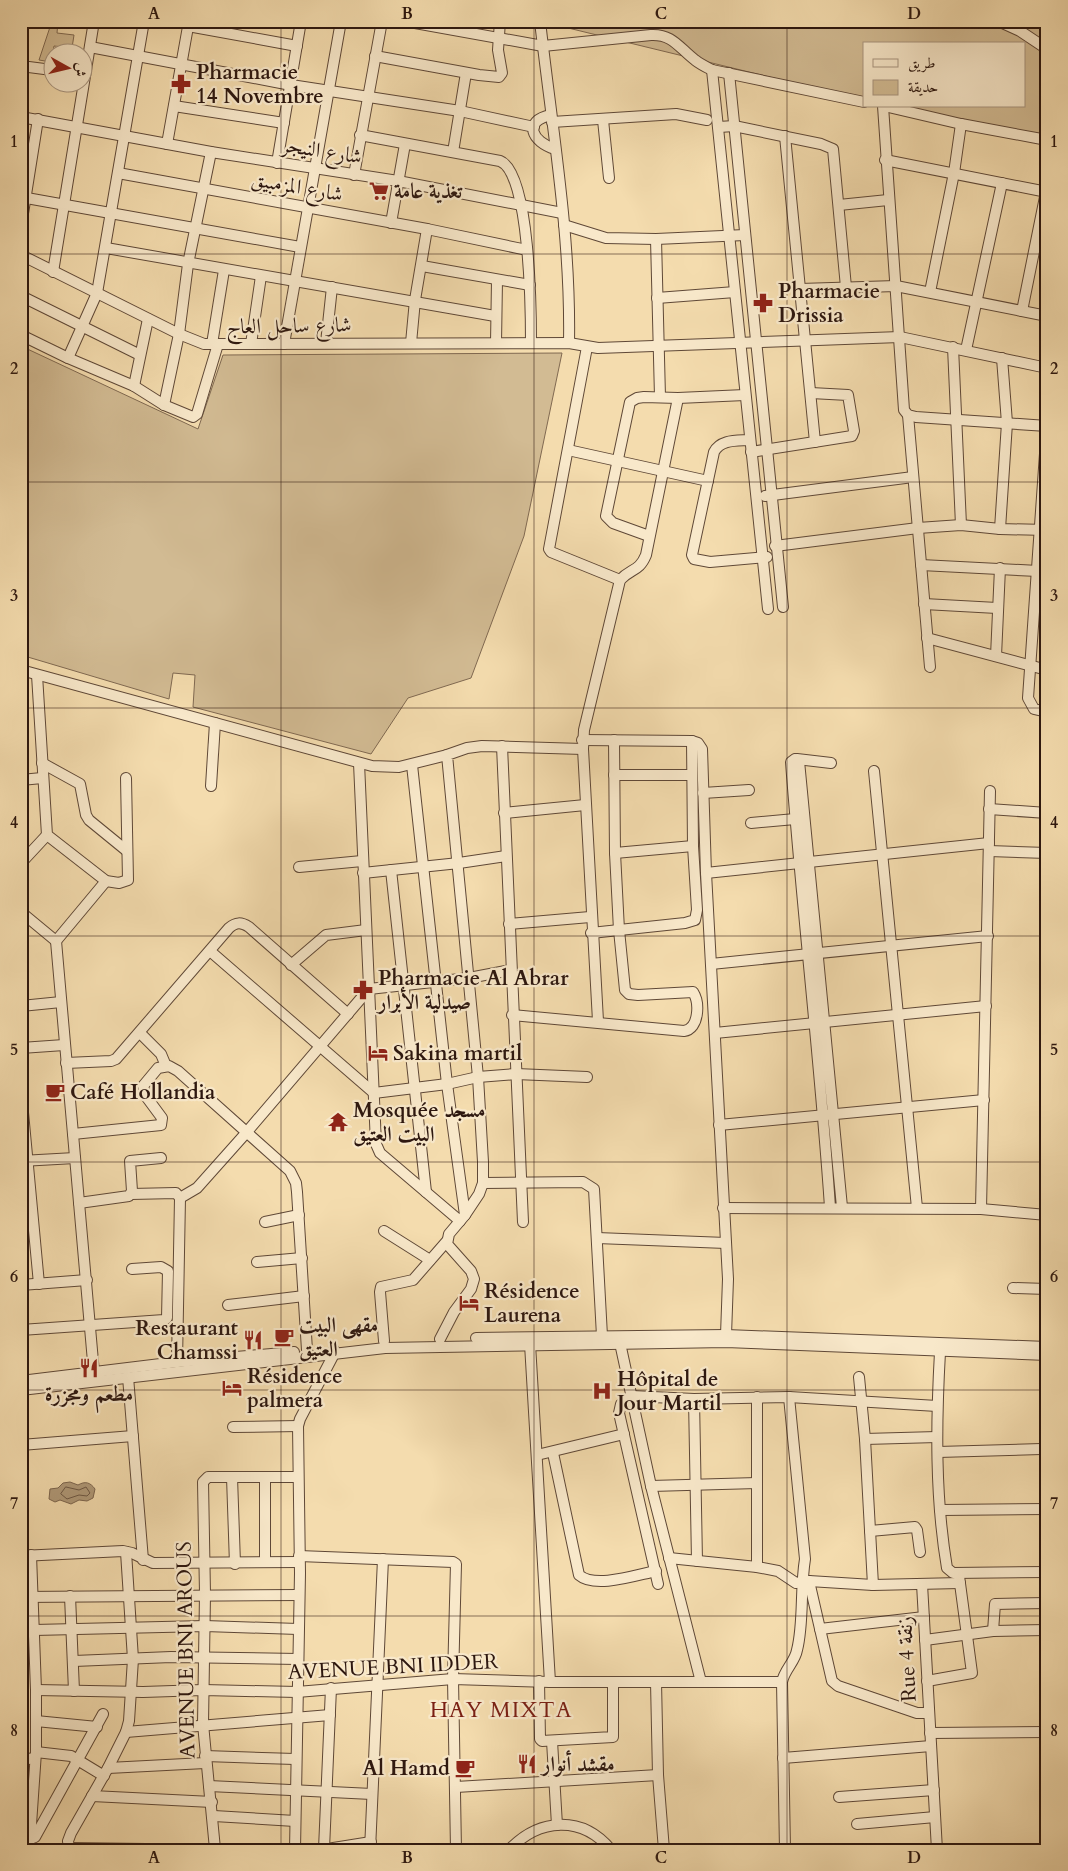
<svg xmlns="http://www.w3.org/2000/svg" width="1068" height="1871" viewBox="0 0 1068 1871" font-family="Cardo,Amiri,serif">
<rect width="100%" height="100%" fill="#f4dcae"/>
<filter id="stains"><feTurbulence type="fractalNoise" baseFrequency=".004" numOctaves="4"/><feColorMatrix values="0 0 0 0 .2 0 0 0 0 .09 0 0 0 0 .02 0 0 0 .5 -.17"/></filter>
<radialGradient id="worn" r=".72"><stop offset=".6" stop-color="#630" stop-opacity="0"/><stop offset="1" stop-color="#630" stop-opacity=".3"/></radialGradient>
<!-- green -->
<g fill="#d2bb93" stroke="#806951">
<path d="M52,21H58L57,33L74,35L72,48L54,46L51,62L39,60Z"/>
<path d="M564,21H1031L1047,28V144L890,106H1024V44H864V100L564,27Z"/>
<path d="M21,346L198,429L223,355L562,353L524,536L471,678L408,698L371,754L193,707L195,675L173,673L169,699L21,655Z"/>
</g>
<!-- water -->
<path fill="#b09978" stroke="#7c654e" d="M70,1482L78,1485C85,1481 90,1482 95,1489L93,1498L87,1501L79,1500L71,1504L60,1500L55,1502L49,1499L50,1489L58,1488L63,1483Z"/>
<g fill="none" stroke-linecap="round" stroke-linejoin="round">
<!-- shore -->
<path stroke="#6e5844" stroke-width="1" d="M66,1487L79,1490L86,1487L90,1493L87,1496L79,1495L67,1499L61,1494Z"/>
<defs>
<g id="minor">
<path d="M404,21L543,46L651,35C673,34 679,48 695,60C700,64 706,67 712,70L864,102"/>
<path d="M540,21C552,128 571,235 569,343"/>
<path d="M998,21L1020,31L1047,49"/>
<path d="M188,26L297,46"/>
<path d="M90,47L291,85L460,111L534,127"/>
<path d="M375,56L479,75L499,77L502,73L498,50L500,21"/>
<path d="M21,66L52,70"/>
<path d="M712,70L768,609"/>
<path d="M729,73L783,607"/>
<path d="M174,106L284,123"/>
<path d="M883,106L904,410L908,415L916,417L1047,426"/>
<path d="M884,106L961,124L1047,140"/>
<path d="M551,115C522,121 532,142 555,149"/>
<path d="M21,117L211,152L398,181L562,213"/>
<path d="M603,120L609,178"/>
<path d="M552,122L676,114L707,120"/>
<path d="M719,127L734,126L821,144L833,149L846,287"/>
<path d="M360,135L500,161C530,172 531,312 531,343"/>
<path d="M785,136L815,442"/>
<path d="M167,144L189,21"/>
<path d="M453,152L466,73"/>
<path d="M885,160L1047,192"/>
<path d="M277,163L301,21"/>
<path d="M118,173L427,229L527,250"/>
<path d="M354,175L382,21"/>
<path d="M21,197L300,247"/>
<path d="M839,205L888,200"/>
<path d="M391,223L405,144"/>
<path d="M564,225L606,238L656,239L745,235"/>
<path d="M21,226L38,119"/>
<path d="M656,239L660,397"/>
<path d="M106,248L495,316"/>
<path d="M21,255L179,334L204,344H218"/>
<path d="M422,266L530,285"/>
<path d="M53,272L94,21"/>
<path d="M800,289L896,286L1047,316"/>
<path d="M930,292L954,173L961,124"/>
<path d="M21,296L140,355"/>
<path d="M657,298L735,292"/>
<path d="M1022,311L1046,192"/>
<path d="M21,335L68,358L134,386L164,405L193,417L197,414L218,344L569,343L598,348L900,337L1047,368"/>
<path d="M326,343L332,287"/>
<path d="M411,343L415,300L427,229"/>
<path d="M496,343L497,280"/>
<path d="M212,344L224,270"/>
<path d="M251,344L261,276"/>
<path d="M284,344L341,21"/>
<path d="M587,347L549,549L551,552L620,580"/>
<path d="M953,347L961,525"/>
<path d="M966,350L1002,183"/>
<path d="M68,358L97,293L144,21"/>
<path d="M134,386L148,319"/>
<path d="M164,405L179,334L188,264L211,152"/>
<path d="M908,415L930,667"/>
<path d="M1047,425L1028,698L1034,709L1047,712"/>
<path d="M750,440C737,441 721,439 714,452L692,555L694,559L710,562L767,557"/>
<path d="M568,450L708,481"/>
<path d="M751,452L852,436L854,431L848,395L811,393"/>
<path d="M765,496L913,477"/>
<path d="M1000,529L1007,423L1002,358"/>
<path d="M649,536L613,523L606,516L630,402L637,398L644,397L678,398L745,395"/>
<path d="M775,546L918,528L961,525L1000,529L1047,530"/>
<path d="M921,565L1038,571"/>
<path d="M924,604L997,608"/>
<path d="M927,638L1047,670"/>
<path d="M996,656L1000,568"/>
<path d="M21,670L372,766L399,767L447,755"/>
<path d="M37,675L47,835L106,881L119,883L128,880L126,778"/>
<path d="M582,740L692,741L698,743L702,749L706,873L728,1279L726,1335"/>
<path d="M502,746L523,1222"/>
<path d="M797,759L831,763"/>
<path d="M42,763L80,784L86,815L89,820L127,851"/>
<path d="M359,763L376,1144L380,1153L460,1221"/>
<path d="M412,765L447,1084L465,1215L449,1234L447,1244L471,1271L474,1279L471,1289L454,1312L440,1339"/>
<path d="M874,771L917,1208"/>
<path d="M614,775H692"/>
<path d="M21,780L42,778"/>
<path d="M211,786L215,723"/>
<path d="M703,793L749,790"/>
<path d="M989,809L1047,813"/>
<path d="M504,813L585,805"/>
<path d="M751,823L795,819"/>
<path d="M989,851L1047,853"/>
<path d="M615,853L693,846"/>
<path d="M21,863L47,835"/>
<path d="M299,867L362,861"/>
<path d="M391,870L426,1192"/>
<path d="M363,873L459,863L506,856"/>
<path d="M706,873L989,843"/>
<path d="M21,912L56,941L106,881"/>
<path d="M509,924L590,917"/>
<path d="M591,933L685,923L695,920L697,910L693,846L692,741"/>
<path d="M56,941L94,1373"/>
<path d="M210,951L374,1093L447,1084L478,1077L516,1074L587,1077"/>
<path d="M711,964L988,936"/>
<path d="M291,965L326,935L366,930"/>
<path d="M21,1006L61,1002"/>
<path d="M512,1015L684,1031C699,1029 700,1003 693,992L638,995L629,994L625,990L619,930L615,853L614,740"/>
<path d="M598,1021L583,749L584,730L620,580C631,568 639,572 646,555L678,398"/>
<path d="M140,1033L161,1054L166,1066"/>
<path d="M715,1033L986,1006"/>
<path d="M21,1048L64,1045"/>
<path d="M66,1063L111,1061L116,1059L229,928C236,922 241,922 249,927L348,1014"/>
<path d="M21,1091L39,1284"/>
<path d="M719,1125L984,1100"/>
<path d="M73,1134L161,1125L162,1118L145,1095L143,1086L158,1068L169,1066L178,1071L290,1171L296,1183L297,1192L307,1350"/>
<path d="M21,1161L75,1158"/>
<path d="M483,1183L583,1182L594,1189L602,1336"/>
<path d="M131,1194L176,1193L180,1198L177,1362"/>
<path d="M180,1198L197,1188L246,1133L369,989L469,978L511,970"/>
<path d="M79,1203L129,1196L132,1191L130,1161L161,1158"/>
<path d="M830,1207C820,1059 802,911 791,762L795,759L799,761L842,1207"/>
<path d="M723,1208L981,1209L1047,1215"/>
<path d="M981,1209L990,791"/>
<path d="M465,1215L479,1194L483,1183V1162L478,1077L447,755L467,748L482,746L583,749"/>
<path d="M265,1222L299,1215"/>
<path d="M384,1231L430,1260"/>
<path d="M597,1238L726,1243"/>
<path d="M257,1262L302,1258"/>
<path d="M21,1285L87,1280"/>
<path d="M1013,1288L1047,1289"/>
<path d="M228,1305L304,1296"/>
<path d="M21,1330L164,1320L167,1318L168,1271L161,1267L132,1269"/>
<path d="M476,1338L726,1335L1047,1347"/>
<path d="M384,1341L380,1292L381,1287L413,1280L447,1241"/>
<path d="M620,1343L651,1486L701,1682"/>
<path d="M530,1344L550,1682"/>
<path d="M940,1352C936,1424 935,1497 947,1568L953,1573L1047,1572"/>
<path d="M128,1377L143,1560"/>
<path d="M859,1377L865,1439L873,1585"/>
<path d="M21,1381L177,1362L294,1352"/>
<path d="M21,1390L385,1348L726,1342L1047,1355"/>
<path d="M757,1397V1567"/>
<path d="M694,1399L697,1561"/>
<path d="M233,1427L298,1426"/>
<path d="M865,1439L937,1437"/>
<path d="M21,1445L133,1436"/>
<path d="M938,1452L1041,1449"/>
<path d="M553,1453L579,1575C595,1589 636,1575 656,1571"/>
<path d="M537,1455L624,1434"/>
<path d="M232,1477L235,1564"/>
<path d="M265,1477V1562"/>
<path d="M651,1486L757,1483"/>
<path d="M940,1510L1047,1509"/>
<path d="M870,1531L915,1527L917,1530L920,1552"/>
<path d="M31,1555L36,1690V1752L30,1839L35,1837L103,1714"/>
<path d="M21,1556L123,1551L132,1553L153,1563L299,1562"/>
<path d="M299,1556L453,1562L456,1564L453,1679L456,1850"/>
<path d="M669,1558L757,1567L778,1571L796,1583L809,1581L873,1585L960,1583"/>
<path d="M809,1581L832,1681L838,1686L917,1713H929"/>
<path d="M658,1584L619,1413L621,1404L632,1396L694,1399L789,1397L937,1406"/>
<path d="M922,1584L937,1850"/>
<path d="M70,1596L74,1691"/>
<path d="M21,1597L299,1595"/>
<path d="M820,1629L924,1617"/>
<path d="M34,1630L205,1626L298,1629"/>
<path d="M993,1631L995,1604L1047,1603"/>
<path d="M925,1640L993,1631L1047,1630"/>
<path d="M74,1661L171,1657L298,1659"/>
<path d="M539,1681L540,1739L542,1741L613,1737V1682"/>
<path d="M927,1681L972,1673L959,1576"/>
<path d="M656,1682L658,1775L664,1850"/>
<path d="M36,1690L143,1692L203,1690L297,1692L453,1679L550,1682H782"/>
<path d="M36,1721L97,1727"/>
<path d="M126,1732L330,1715"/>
<path d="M930,1733L1047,1732"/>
<path d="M552,1741L557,1825"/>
<path d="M36,1752L71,1756L104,1776"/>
<path d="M205,1756L295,1759"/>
<path d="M783,1758L931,1746"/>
<path d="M21,1760L35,1758"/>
<path d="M108,1768L205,1763"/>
<path d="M209,1786L372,1794"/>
<path d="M456,1787L658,1775"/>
<path d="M92,1796L212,1802"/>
<path d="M839,1797L934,1790"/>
<path d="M214,1816L295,1821"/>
<path d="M857,1824L935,1817"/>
<path d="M68,1848L225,1850"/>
<path d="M215,1849L203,1724L205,1594L203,1482L208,1477H297"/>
<path d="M324,1849L331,1688"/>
<path d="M69,1850L68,1841L71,1833L108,1768L126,1732L129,1721L133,1659L126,1552"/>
<path d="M295,1850L300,1573L298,1426L300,1419L334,1354V1350"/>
<path d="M321,1850L371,1842"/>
<path d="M370,1850L383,1559"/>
<path d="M509,1850C539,1818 582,1815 611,1850"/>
<path d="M785,1850L782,1682C784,1670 795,1662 797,1650C804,1623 800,1589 805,1559L789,1397"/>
</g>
</defs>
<!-- minor casing -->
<use href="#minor" stroke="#5f4837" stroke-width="12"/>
<!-- minor -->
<use href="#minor" stroke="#f8e8ca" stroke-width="10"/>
</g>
<!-- grid -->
<path fill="none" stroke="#2d170f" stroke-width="1" stroke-opacity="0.55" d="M281,21V1850M534,21V1850M787,21V1850M21,254H1047M21,482H1047M21,708H1047M21,936H1047M21,1162H1047M21,1390H1047M21,1616H1047"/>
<!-- icons -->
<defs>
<symbol id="pharmacy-bare" viewBox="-9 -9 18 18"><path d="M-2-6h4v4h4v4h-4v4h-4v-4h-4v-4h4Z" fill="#8f2418" stroke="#f8e8ca" stroke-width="2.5" paint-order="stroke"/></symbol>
<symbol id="supermarket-bare" viewBox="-9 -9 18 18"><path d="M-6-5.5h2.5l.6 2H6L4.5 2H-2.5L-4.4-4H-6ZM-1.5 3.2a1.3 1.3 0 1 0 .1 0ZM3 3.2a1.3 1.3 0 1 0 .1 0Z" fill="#8f2418" stroke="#f8e8ca" stroke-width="2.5" paint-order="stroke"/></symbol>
<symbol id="hotel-bare" viewBox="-9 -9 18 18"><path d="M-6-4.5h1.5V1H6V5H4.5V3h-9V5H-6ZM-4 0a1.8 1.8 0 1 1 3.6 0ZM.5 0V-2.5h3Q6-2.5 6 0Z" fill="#8f2418" stroke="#f8e8ca" stroke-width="2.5" paint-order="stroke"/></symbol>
<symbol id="cafe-bare" viewBox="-9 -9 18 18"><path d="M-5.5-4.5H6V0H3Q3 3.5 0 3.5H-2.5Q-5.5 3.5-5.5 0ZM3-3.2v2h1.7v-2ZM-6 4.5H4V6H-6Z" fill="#8f2418" stroke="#f8e8ca" stroke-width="2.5" paint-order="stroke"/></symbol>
<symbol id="temple-bare" viewBox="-9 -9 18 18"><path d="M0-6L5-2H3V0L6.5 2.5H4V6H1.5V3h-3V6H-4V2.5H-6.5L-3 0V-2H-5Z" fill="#8f2418" stroke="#f8e8ca" stroke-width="2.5" paint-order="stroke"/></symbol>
<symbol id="restaurant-bare" viewBox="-9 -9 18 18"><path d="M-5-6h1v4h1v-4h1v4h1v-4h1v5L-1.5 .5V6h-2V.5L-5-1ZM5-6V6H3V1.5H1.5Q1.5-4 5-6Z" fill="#8f2418" stroke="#f8e8ca" stroke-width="2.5" paint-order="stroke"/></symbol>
<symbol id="hospital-bare" viewBox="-9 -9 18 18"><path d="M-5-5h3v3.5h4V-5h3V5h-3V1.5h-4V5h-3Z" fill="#8f2418" stroke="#f8e8ca" stroke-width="2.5" paint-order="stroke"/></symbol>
</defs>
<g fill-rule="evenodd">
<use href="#pharmacy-bare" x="167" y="70" width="28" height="28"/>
<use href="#supermarket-bare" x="365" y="177" width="28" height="28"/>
<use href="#pharmacy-bare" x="749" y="289" width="28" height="28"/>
<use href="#pharmacy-bare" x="349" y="976" width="28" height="28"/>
<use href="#hotel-bare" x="364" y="1039" width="28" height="28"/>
<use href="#cafe-bare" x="41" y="1078" width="28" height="28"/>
<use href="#temple-bare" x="324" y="1108" width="28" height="28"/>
<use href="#hotel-bare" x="455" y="1289" width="28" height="28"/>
<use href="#cafe-bare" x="270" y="1323" width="28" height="28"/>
<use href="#restaurant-bare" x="239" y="1326" width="28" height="28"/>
<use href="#restaurant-bare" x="75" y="1354" width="28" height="28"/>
<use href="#hotel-bare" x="218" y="1374" width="28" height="28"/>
<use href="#hospital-bare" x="588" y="1377" width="28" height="28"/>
<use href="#restaurant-bare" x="513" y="1750" width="28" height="28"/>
<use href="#cafe-bare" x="451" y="1754" width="28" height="28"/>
</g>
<g text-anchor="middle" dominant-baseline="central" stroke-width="4.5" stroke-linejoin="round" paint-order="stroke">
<!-- poi labels -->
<g font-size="21" font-weight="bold" fill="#2d170f" stroke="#f8e8ca" text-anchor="start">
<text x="196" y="72">Pharmacie<tspan x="196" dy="24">14 Novembre</tspan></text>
<text x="394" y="191">تغذية عامة</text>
<text x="778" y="291">Pharmacie<tspan x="778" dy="24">Drissia</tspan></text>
<text x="378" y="978">Pharmacie Al Abrar<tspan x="378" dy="24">صيدلية الأبرار</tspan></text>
<text x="393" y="1053">Sakina martil</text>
<text x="70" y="1092">Café Hollandia</text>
<text x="353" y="1110">Mosquée مسجد<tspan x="353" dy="24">البيت العتيق</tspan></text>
<text x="484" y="1291">Résidence<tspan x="484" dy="24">Laurena</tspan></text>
<text x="299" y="1325">مقهى البيت<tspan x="299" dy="24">العتيق</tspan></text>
<text x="238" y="1328" text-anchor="end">Restaurant<tspan x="238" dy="24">Chamssi</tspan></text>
<text x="247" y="1376">Résidence<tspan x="247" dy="24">palmera</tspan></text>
<text x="617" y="1379">Hôpital de<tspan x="617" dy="24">Jour Martil</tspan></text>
<text x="89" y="1394" text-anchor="middle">مطعم ومجزرة</text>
<text x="542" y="1764">مقشد أنوار</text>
<text x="450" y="1768" text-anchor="end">Al Hamd</text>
</g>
<!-- street labels -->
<g font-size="21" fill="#2d170f" stroke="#f8e8ca">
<text transform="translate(322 151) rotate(9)">شارع النيجر</text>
<text transform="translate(297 187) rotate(10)">شارع المزمبيق</text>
<text transform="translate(289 326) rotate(-1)">شارع ساحل العاج</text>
<text transform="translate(186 1650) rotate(-91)">AVENUE BNI AROUS</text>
<text transform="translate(907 1659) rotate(-93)">Rue 4 زنقة</text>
<text transform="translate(393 1667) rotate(-3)">AVENUE BNI IDDER</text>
</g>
<!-- neighbourhood labels -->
<g font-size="22" letter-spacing="1" fill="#7a1f14" stroke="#f8e8ca">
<text x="501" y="1710">HAY MIXTA</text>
</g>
</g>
<!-- margin -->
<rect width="1068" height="1871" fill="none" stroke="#f4dcae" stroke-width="55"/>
<!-- legend -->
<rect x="863" y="42" width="162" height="65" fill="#f8e8ca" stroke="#a7947f"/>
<rect x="873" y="59" width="25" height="8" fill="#f8e8ca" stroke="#a7947f"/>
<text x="908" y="68" font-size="15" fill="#2d170f">طريق</text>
<rect x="873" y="80" width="25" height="15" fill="#d2bb93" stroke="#a7947f"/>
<text x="908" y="92" font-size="15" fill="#2d170f">حديقة</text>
<!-- north arrow -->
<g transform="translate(68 68) rotate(98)"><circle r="24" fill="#f8e8ca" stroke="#a7947f"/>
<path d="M0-4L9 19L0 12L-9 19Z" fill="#8f2418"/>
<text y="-8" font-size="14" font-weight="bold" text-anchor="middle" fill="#2d170f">ش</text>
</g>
<rect x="28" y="28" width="1012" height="1816" fill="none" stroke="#2d170f" stroke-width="2"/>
<g font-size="16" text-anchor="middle" font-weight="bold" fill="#2d170f">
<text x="154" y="19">A</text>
<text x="407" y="19">B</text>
<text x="661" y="19">C</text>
<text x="914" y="19">D</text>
<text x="14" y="147">1</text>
<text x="1054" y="147">1</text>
<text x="14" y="374">2</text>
<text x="1054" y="374">2</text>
<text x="14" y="601">3</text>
<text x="1054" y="601">3</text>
<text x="14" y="828">4</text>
<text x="1054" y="828">4</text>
<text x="14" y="1055">5</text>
<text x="1054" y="1055">5</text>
<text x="14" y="1282">6</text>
<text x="1054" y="1282">6</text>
<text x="14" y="1509">7</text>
<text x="1054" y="1509">7</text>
<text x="14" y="1736">8</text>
<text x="1054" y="1736">8</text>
<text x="154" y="1863">A</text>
<text x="407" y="1863">B</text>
<text x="661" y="1863">C</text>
<text x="914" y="1863">D</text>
</g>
<rect width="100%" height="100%" filter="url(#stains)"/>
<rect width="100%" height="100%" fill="url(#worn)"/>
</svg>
